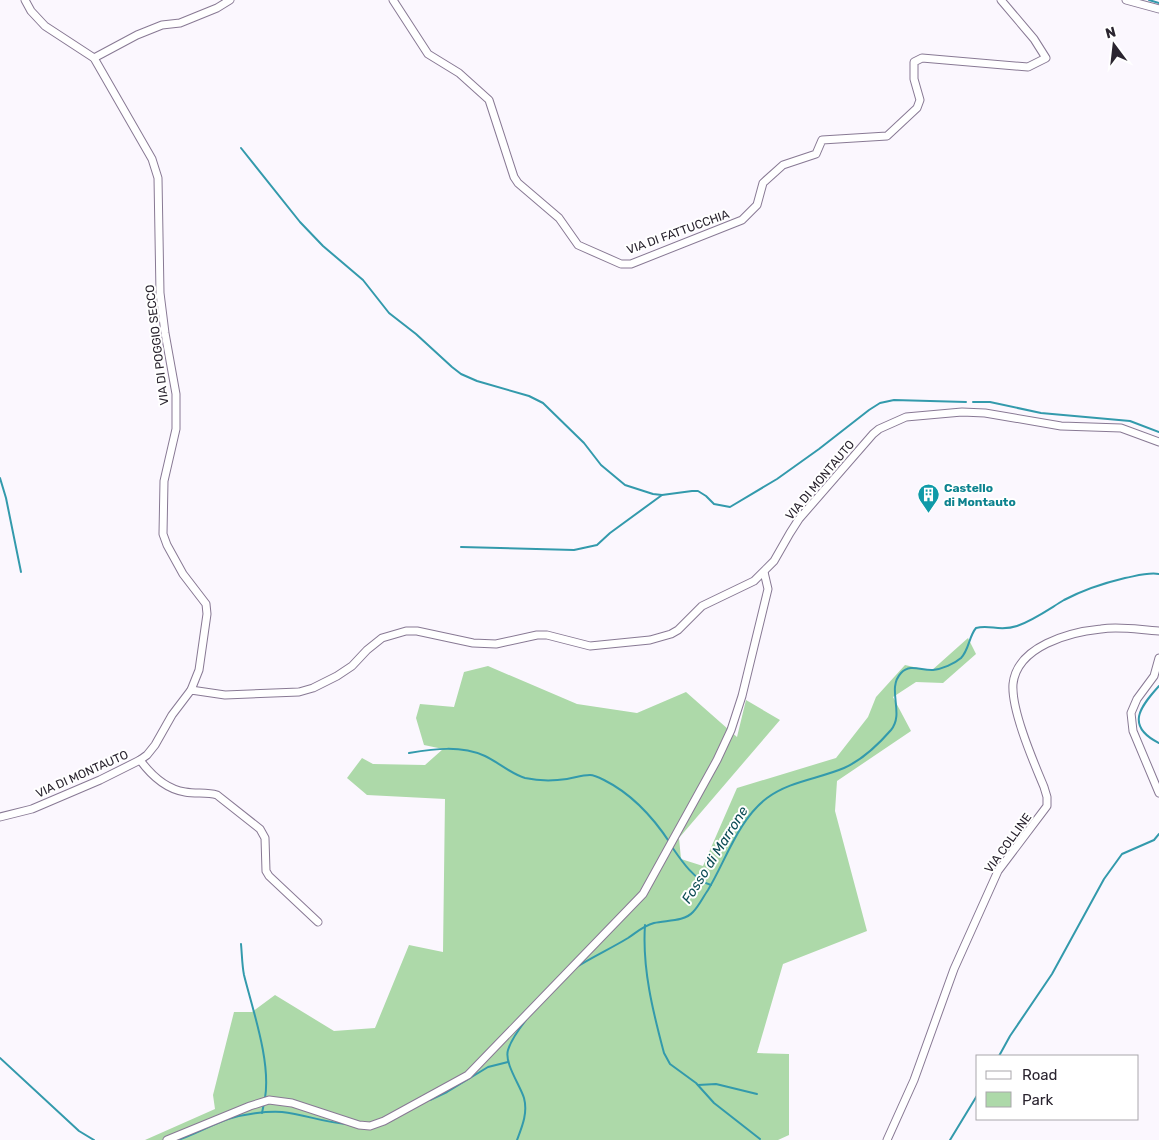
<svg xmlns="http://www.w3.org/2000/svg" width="1159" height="1140" viewBox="0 0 1159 1140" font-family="Rubik,sans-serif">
<rect width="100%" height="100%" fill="#fbf7fe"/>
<!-- green -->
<path fill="#add9a9" d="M968,638L976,654L943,683L916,682L893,697L911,731L837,781L835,811L867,931L783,964L757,1053L789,1054V1135L778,1140H145L215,1109L213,1095L234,1012H252L275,995L334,1031L375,1028L409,945L443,952L445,799L367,795L347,778L362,758L373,764L425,765L443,749L424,745L416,718L420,704L454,707L464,672L488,666L577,704L637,713L686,692L737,737L746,700L780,720L679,838L681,859L703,866L737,788L836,758L868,717L876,697L905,665L931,671Z"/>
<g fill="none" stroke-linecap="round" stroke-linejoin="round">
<!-- stream -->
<g stroke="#339aac" stroke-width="2">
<path d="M1149,0L1159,3"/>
<path d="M241,148L300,222L323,246L363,280L389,313L416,334L452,367L461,374L477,381L529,396L543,403L584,443L601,465L625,485L653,494L662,495L692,491H698L706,496L714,504L730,507L777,479L819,449L869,410L880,403L894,400L966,402"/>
<path d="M973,402H990L1041,413L1130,421L1159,432"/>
<path d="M0,478L6,498L21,572"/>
<path d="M461,547L574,550L597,545L610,533L662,495"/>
<path d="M1159,686C1140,707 1125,726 1159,743"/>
<path d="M409,753C434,749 460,745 485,756C498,762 511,774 525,778C539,781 553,781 567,779C574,778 582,775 590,775C594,775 600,778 604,780C632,794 653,817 670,843"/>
<path d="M672,847C681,860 695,881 711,885"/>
<path d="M645,925C642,968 653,1012 664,1053L670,1064L696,1083L714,1103L760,1139"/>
<path d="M241,944C242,954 242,965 244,975C253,1011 271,1062 265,1098"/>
<path d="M575,968C592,957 610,949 628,938C637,932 643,926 654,923C666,920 684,922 693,912C699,906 703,897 708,890C726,860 738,820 767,798C790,781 818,779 844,768C862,760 878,745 891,730C905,713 886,689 901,673C910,663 922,671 933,670C942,669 954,664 961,658C969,650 969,636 976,628C990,624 999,632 1017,626C1034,620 1049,609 1064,600C1083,590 1104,583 1125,578C1136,576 1148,572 1159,574"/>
<path d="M999,1056L1010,1036L1052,974L1104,879L1122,854L1154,840L1159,834"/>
<path d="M0,1058L79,1131L94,1140"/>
<path d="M698,1085L716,1084L757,1094"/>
<path d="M430,1100L447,1092L488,1067L508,1062"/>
<path d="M262,1113L264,1103"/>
<path d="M178,1140C195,1134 211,1125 228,1119C244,1114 266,1111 282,1112C304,1114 325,1123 347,1124"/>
<path d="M517,1140C522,1127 528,1113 524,1098C520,1085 504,1063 508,1050C511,1040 519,1029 526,1020"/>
<path d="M950,1140L978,1094"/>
</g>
<defs>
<g id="minor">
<path d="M25,0L31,11L45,26L94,58L152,159L158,178L160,293L165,333L176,394V429L164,481L163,534L167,545L183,574L206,604L207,614L199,670L191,690"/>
<path d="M393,0L428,54L459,73L489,100L514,177L518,183L559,218L578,245L621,264H631L742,220L757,205L763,183L783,165L816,154L822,140L887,136L917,108L920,100L914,79V62L922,58L1028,67L1046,58L1034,39L1001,0"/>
<path d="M1126,0L1159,9"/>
<path d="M94,58L137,35L162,25L180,23L217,8L230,0"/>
<path d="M1159,658L1154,676L1137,699L1131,713L1133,731L1159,793"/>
<path d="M140,760C151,775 166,789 185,792C196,794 207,792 217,795L260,829L265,838L266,871L269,876L318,922"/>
<path d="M0,817L32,809L100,780L140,760L147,755L155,745L172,715L191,690L225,695L299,692L313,688L337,676L352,666L367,650L382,638L406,631H417L473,643L496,644L537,635H547L590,646L650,640L671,634L678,630L702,606L754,581L774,561L790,533L799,519L873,434L879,429L906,417L962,412L985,413L1061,426L1121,428L1159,442"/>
<path d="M167,1140L250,1106L269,1100L292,1103L359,1125L370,1126L384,1121L468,1075L643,894L717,760L731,730L742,696L768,589L764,572"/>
<path d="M887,1140L914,1080L954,969L998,871L1047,806V797L1044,787C1034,763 1011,710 1013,684C1017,646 1070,632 1101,629C1120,626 1140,630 1159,631"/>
</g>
</defs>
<!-- minor casing -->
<use href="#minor" stroke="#887994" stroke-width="9"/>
<!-- minor -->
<use href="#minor" stroke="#fff" stroke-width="7"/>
</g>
<!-- icons -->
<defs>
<symbol id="building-pin" viewBox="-11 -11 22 30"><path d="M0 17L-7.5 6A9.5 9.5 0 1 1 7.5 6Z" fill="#0f9aa8" stroke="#fff"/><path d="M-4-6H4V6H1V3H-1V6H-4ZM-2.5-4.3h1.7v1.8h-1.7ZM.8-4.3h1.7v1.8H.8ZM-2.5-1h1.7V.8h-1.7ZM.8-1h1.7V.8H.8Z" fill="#fff"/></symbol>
</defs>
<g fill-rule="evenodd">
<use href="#building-pin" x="916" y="482" width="25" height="34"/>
</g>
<g text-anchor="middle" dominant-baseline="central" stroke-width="4" stroke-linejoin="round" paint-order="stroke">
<!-- street labels -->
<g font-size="12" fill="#2a242f" stroke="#fff">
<text transform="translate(678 232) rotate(-20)">VIA DI FATTUCCHIA</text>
<text transform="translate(157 345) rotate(-97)">VIA DI POGGIO SECCO</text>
<text transform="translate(820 480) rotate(-50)">VIA DI MONTAUTO</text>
<text transform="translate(82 774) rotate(-24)">VIA DI MONTAUTO</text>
<text transform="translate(1008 843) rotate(-54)">VIA COLLINE</text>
</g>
<!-- culture labels -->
<g font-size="12" font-weight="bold" fill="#0d838f" stroke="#fff" text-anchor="start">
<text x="944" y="488">Castello<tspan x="944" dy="14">di Montauto</tspan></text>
</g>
<!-- water labels -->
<g font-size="14" font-style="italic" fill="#0b4b54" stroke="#fff">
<text transform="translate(715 855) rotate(-58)">Fosso di Marrone</text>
</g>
</g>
<!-- legend -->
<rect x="976" y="1055" width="162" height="65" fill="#ffffff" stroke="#aaa7ac"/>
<rect x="986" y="1071" width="25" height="8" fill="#ffffff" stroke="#aaa7ac"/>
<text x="1022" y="1080" font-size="15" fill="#2a242f">Road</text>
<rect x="986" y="1092" width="25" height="15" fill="#add9a9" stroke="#aaa7ac"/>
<text x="1022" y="1105" font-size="15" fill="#2a242f">Park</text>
<!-- north arrow -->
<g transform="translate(1114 45) rotate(345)" stroke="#ffffff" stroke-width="4" paint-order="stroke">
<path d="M0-4L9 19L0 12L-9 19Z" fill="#2a242f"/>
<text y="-8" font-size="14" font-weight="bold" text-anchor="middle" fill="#2a242f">N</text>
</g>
</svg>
